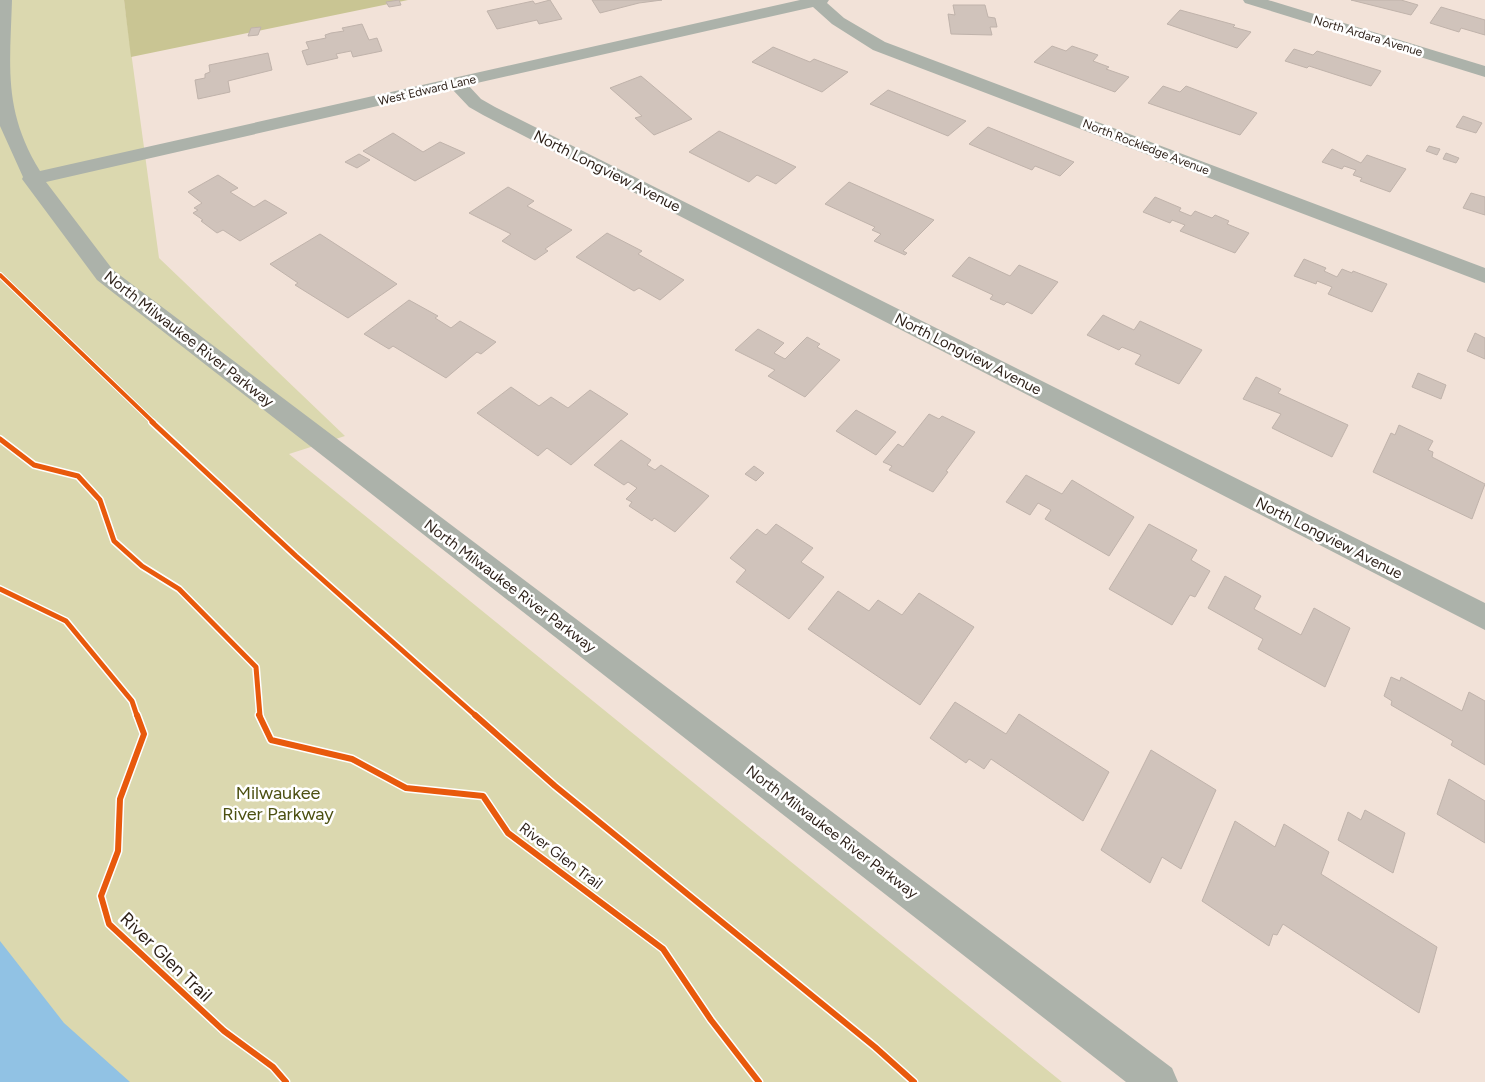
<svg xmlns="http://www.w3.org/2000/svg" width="1485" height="1082" viewBox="0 0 1485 1082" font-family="Figtree,sans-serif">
<rect width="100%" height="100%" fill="#f2e2d8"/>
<!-- green -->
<path fill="#dbd8af" d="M0,0H124L159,258L345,436L289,454L1062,1082H0Z"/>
<!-- forest -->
<path fill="#c9c593" d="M124,0H408L131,57Z"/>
<!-- water -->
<path fill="#91c2e4" d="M0,941L64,1023L130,1082H0Z"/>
<!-- building -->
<g fill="#d0c3bb" stroke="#c0b3ab">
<path d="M399,0L401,5L389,7L386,2Z"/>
<path d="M550,0L562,19L539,24L537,20L497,29L487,11L533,1L535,4Z"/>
<path d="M592,0H662L639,3L600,13Z"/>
<path d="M1351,0H1401L1418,5L1411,15Z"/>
<path d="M953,5H985L988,17L995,18L997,27H990L992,35L951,34L948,14L955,15Z"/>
<path d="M1441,7L1485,20V35L1461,28L1459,32L1430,23Z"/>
<path d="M1180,10L1235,25L1233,27L1251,32L1237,48L1167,24Z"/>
<path d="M362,24L369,40L377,38L382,51L353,57L351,51L336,54L338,58L307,65L302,51L309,49L306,42L326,38L325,35L331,33L344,31L342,28Z"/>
<path d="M261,27L258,35L248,36L251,28Z"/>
<path d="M1052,46L1066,51L1072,46L1098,55L1093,61L1109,67L1106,69L1129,77L1115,92L1034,62Z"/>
<path d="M773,47L810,62L814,59L848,72L822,92L752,62Z"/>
<path d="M1294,49L1313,55L1317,51L1381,71L1371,86L1309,66L1307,68L1285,61Z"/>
<path d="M268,53L272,70L228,81L230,92L198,99L195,80L205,78V74L210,72L209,65Z"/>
<path d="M641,76L692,119L654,135L635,118L642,116L610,88Z"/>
<path d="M1163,86L1180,92L1186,86L1257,113L1240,135L1148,103Z"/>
<path d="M888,90L966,121L948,136L870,104Z"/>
<path d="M1463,116L1482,123L1476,133L1456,127Z"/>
<path d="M988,127L1074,162L1060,176L1035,166L1032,170L969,144Z"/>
<path d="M719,131L777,158L796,167L776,184L757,175L749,182L689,152Z"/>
<path d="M393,133L423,152L440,142L465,153L415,181L363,151Z"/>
<path d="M1429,146L1440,149L1437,155L1426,151Z"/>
<path d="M1332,149L1361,163L1367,155L1406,169L1390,192L1360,181L1362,178L1353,175L1356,170L1344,166L1342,169L1322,162Z"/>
<path d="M1446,153L1459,158L1456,163L1443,159Z"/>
<path d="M359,154L370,160L357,168L345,162Z"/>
<path d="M218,175L238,188L230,192L254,207L265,200L287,213L240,241L223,230L217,233L201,221L203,220L193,213L198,210L194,208L202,203L188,192Z"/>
<path d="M849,182L934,220L903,251L907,253L905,255L874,241L881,234L872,230L875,227L825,204Z"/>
<path d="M508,187L534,201L527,206L572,230L545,249L548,251L535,260L502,241L511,234L469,213Z"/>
<path d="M1471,193L1485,197V215L1463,208Z"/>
<path d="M1155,197L1181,208L1179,211L1191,216L1195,211L1212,218L1215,215L1229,221L1227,224L1249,233L1235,253L1180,231L1185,225L1172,220L1170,223L1143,212Z"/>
<path d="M607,233L642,251L638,254L684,280L660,300L639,288L634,291L576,257Z"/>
<path d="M320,234L397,284L348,318L295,285L298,283L270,264Z"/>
<path d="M969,257L1010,276L1019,265L1058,282L1032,314L1007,302L1004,305L990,299L993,295L952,276Z"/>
<path d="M1304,259L1326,268L1324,271L1337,277L1342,269L1352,273L1353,271L1387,284L1372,312L1328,294L1332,287L1317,281L1316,284L1294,276Z"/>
<path d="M409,300L438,316L435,318L451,328L460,321L496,342L481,354L477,352L446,378L393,346L389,349L364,334Z"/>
<path d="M1103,315L1134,330L1140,321L1202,350L1179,384L1135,364L1141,355L1122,347L1119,350L1087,335Z"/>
<path d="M758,329L784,343L774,353L785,359L807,337L820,344L817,347L840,360L805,397L768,376L775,370L735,350Z"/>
<path d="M1475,333L1485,338V359L1467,351Z"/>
<path d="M1418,373L1446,385L1441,399L1412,387Z"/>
<path d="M1256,377L1281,389L1278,393L1348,425L1332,457L1272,428L1281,414L1243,399Z"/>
<path d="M511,387L539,406L551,397L568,408L590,390L628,414L571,465L547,448L538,456L477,413Z"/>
<path d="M856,410L896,432L876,455L836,431Z"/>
<path d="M929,414L939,419L942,416L975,432L946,471L948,472L933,492L889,470L892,466L883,462L898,444L903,447Z"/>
<path d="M1399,425L1433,441L1428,450L1433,452L1432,457L1485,484L1472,519L1373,472L1391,433L1395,435Z"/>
<path d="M621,440L651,460L647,465L655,470L661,465L709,496L675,532L654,518L652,521L629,506L632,502L626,499L637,488L628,482L624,485L594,465Z"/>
<path d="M754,466L764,473L756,481L745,474Z"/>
<path d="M1026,475L1062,494L1072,480L1134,517L1109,556L1045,519L1051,510L1038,503L1030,515L1006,502Z"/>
<path d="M776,524L813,548L801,562L824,577L789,619L736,582L746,570L730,558L757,529L766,535Z"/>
<path d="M1149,524L1197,550L1191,560L1210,571L1195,597L1190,595L1172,625L1109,589Z"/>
<path d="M1225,576L1261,596L1254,609L1301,635L1314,608L1350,628L1325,687L1258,649L1263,639L1208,608Z"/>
<path d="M838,591L869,611L878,600L902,615L919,593L974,627L920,705L808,629Z"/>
<path d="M1391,677L1400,681L1401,677L1462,711L1469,692L1485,701V765L1451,745L1453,741L1391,705L1392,701L1384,696Z"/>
<path d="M955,702L1006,734L1019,714L1109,772L1083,821L991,759L984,769L969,759L966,763L930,738Z"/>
<path d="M1151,750L1216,790L1181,869L1162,857L1150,883L1101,850Z"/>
<path d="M1449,779L1485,801V843L1437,814Z"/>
<path d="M1365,810L1405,833L1393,873L1338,840L1348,812L1361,820Z"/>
<path d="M1235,821L1275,847L1284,824L1329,852L1321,874L1437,947L1419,1013L1283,924L1277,935L1273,934L1269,946L1202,901Z"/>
</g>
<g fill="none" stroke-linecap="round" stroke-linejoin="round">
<!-- street -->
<g fill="#acb2aa" fill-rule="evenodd">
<path d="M0,0H12C10,66 3,111 40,171L800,0H829L827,3L844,18L885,42L1485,268V283L873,50L832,24L813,7L468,85L481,99L495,107L1485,603V630L483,115L469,107L452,89L46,182L113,270L1172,1068L1178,1082H1126L97,280L22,179L23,177L0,126Z"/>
<path d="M1243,0H1268L1485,66V77L1245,3Z"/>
</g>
<defs>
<path id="cycleway-far2" d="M0,275L154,423"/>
<g id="cycleway-far1">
<path d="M152,422L296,556L476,716"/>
<path d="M0,439L34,465L78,476L100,500L114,541L142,566L179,589L256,667L260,716"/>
<path d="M0,589L66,621L132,701L137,716"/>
</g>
<g id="cycleway">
<path d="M137,715L144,734L120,799L118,851L101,896L109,924L224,1031L273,1067L286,1082"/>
<path d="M259,715L271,740L352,759L406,788L483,796L508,833L663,949L711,1020L759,1082"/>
<path d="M475,715L555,786L875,1047L914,1082"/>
</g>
</defs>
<!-- cycleway-far2 casing -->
<use href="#cycleway-far2" stroke="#fff" stroke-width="6"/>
<!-- cycleway-far1 casing -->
<use href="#cycleway-far1" stroke="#fff" stroke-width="8"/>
<!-- cycleway casing -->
<use href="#cycleway" stroke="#fff" stroke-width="9"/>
<!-- cycleway-far2 -->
<use href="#cycleway-far2" stroke="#e8590c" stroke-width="4"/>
<!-- cycleway-far1 -->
<use href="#cycleway-far1" stroke="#e8590c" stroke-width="5"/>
<!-- cycleway -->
<use href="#cycleway" stroke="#e8590c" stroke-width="6"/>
</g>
<g text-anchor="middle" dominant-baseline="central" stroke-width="5" stroke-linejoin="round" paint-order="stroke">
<!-- far-street labels -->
<g font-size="12" fill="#2c1f17" stroke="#fff">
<text transform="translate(1368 36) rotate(17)">North Ardara Avenue</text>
<text transform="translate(427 90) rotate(-13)">West Edward Lane</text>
<text transform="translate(1146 147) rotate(21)">North Rockledge Avenue</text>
</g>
<!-- street labels -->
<g font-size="15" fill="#2c1f17" stroke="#fff">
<text transform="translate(607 171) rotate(27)">North Longview Avenue</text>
<text transform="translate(189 339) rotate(38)">North Milwaukee River Parkway</text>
<text transform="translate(968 354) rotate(27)">North Longview Avenue</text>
<text transform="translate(1329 538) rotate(27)">North Longview Avenue</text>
<text transform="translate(510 586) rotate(37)">North Milwaukee River Parkway</text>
<text transform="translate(832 832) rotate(37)">North Milwaukee River Parkway</text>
<text transform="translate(561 856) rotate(37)">River Glen Trail</text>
</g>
<!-- near-park labels -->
<g font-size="18" fill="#4c5011" stroke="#fff">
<text x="278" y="793">Milwaukee<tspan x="278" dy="21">River Parkway</tspan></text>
</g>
<!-- near-street labels -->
<g font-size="18" fill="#2c1f17" stroke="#fff">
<text transform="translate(166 957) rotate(44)">River Glen Trail</text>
</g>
</g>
</svg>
